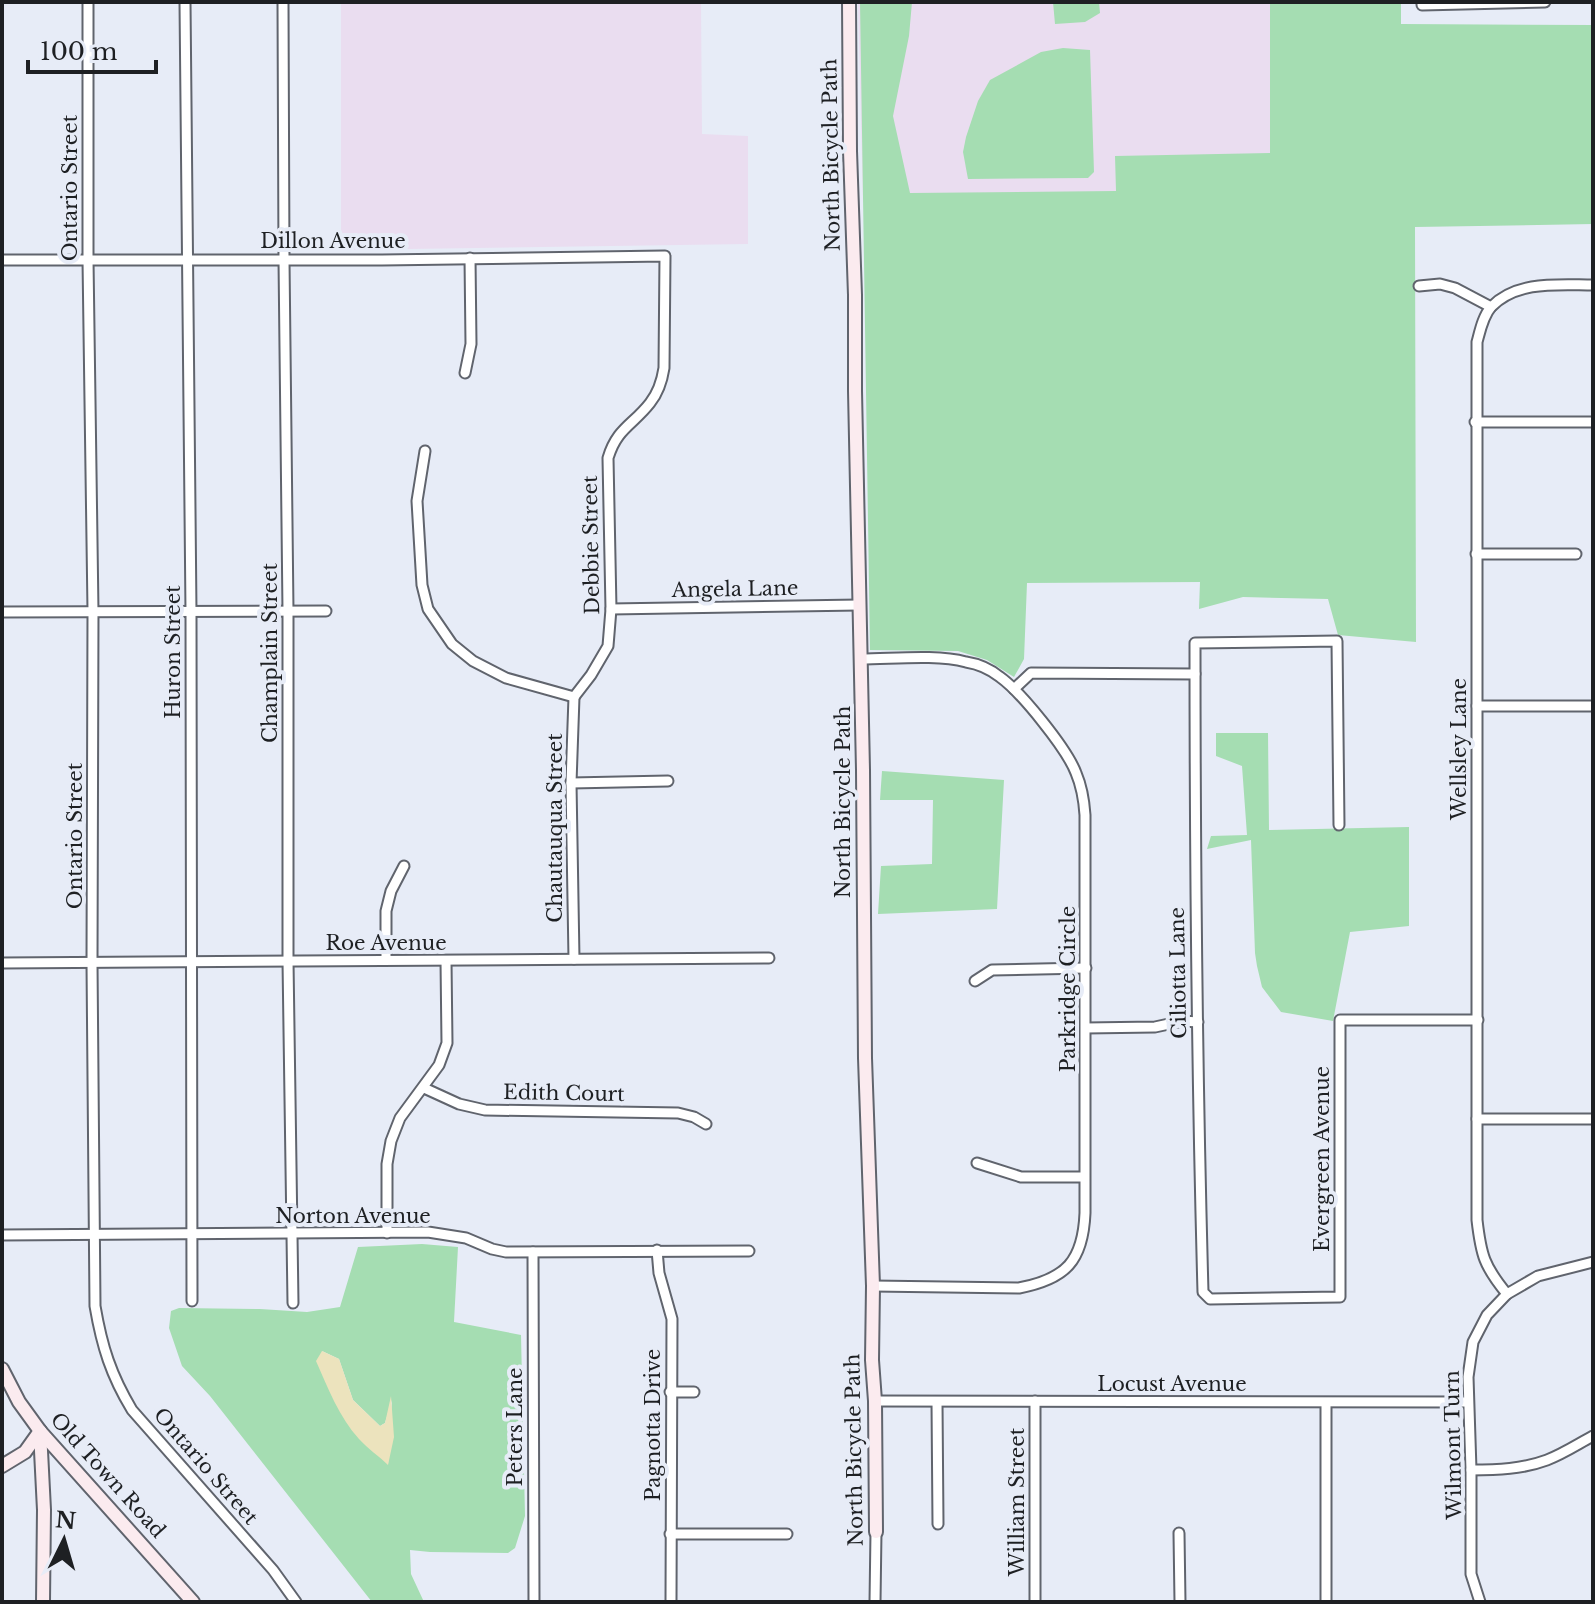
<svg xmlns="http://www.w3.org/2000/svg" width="1595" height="1604" viewBox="0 0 1595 1604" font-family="'Libre Baskerville',serif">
<rect width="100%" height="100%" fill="#e7ecf7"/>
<!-- education -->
<g fill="#eaddf0">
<path d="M341,2H701L702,134L748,136V244L341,250Z"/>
<path d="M858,2H1282L1286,199L863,202Z"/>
</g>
<!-- green -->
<g fill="#a5ddb2" fill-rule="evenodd">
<path d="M860,2H912L909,36L893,116L910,193L1116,191L1115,156L1270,153V2H1401V24L1593,25V224L1415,227L1416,642L1338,635L1328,599L1243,597L1199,609L1200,582L1027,583L1024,659L1014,677L987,660L958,651L870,650Z"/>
<path d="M1053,2H1099L1100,13L1085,22L1055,24Z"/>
<path d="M1063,48L1090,50L1094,172L1088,178L968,179L963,152L966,137L978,101L990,80L1041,52Z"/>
<path d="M1216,733H1268L1269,830L1409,827V926L1350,932L1333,1021L1281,1012L1262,987L1257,966L1255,953L1251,840L1207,849L1211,836L1247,835L1242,766L1216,756Z"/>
<path d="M882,771L1004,780L997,909L878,914L881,866L932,864L933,800H880Z"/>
<path d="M422,1244L458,1247L454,1322L521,1335L525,1516L515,1548L508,1553L430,1552L410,1550L411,1574L424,1602H372L210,1396L182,1366L169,1328L171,1311L179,1308L260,1309L307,1312L340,1307L358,1247ZM322,1351L339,1359L353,1400L380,1426L385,1423L392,1400L388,1464Z"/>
</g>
<!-- sand -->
<path fill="#ece3bd" d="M322,1351L339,1359L353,1400L380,1426L385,1423L391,1396L394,1437L388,1465C379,1456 368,1449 359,1439C339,1417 328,1388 316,1361Z"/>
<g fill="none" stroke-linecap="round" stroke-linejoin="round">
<defs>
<g id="street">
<path d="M88,2V260L93,611L92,963L95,1306C102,1347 111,1375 132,1410L273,1570L296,1602"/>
<path d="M185,2L191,612L192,1301"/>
<path d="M283,2L284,260L288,611V961L293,1303"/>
<path d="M1422,2V5L1545,2"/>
<path d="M2,260H382L665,256L664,368C662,381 658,393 650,403C633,425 617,428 608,458L611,609L608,646L591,675L574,697"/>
<path d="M1419,286L1440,284L1455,288L1491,307"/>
<path d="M465,373L471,344L470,258"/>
<path d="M1475,422H1593"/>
<path d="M425,451L417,501L422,585L428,609L452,644L473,661L506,678L574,697"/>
<path d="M1476,554H1576"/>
<path d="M611,609L859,605"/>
<path d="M2,612L326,611"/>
<path d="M861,659C893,659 936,654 966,662C979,664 990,669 1000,677C1021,692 1067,749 1076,773C1082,787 1084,800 1085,815V1213C1083,1261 1066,1279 1019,1288L873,1286"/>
<path d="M1014,689L1031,673L1195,674"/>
<path d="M1477,706H1593"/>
<path d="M571,783L668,781"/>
<path d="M1339,825L1337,641L1195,643C1195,859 1197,1075 1203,1292L1210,1299L1340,1297V1020H1478"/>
<path d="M574,959L571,783L574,697"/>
<path d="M386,960V911L391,891L404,866"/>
<path d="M2,963L769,958"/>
<path d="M975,981L992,970L1086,968"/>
<path d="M1086,1028L1155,1027L1183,1021L1198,1022"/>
<path d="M424,1088L459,1104L485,1110L678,1113L694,1117L706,1124"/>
<path d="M1477,1119H1593"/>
<path d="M977,1163L1021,1177H1084"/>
<path d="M387,1233V1164L391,1141L400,1118L439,1065L447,1043L446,961"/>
<path d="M2,1235L428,1232L466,1238L492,1249L506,1252L749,1251"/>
<path d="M657,1250L659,1273L672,1319L671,1602"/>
<path d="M533,1252L534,1602"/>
<path d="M1507,1294C1484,1266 1481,1255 1477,1220V342C1480,331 1483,316 1491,307C1517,280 1559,285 1593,285"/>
<path d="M670,1392H694"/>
<path d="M875,1401L1468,1402"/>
<path d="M937,1402L938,1524"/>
<path d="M1471,1470C1497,1470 1523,1469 1547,1460C1563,1454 1578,1444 1593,1436"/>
<path d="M1179,1533L1180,1602"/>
<path d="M670,1534H787"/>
<path d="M875,1602L876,1532"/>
<path d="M1035,1602V1401"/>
<path d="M1326,1602V1403"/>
<path d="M1480,1602L1471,1574V1470L1468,1377L1473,1342L1487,1315L1507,1294L1538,1276L1593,1262"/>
</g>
<g id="secondary">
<path d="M849,2L850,151L855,295V391L863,770L865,1058L873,1286L872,1360L875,1401L876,1532"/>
<path d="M2,1369L19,1402L40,1431L193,1602"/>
<path d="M40,1431L44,1510L43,1602"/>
<path d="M2,1466L25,1452L40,1431"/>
</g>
</defs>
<!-- street casing -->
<use href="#street" stroke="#60646d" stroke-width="13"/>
<!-- secondary casing -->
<use href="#secondary" stroke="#60646d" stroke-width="16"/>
<!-- street -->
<use href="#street" stroke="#fff" stroke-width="9"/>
<!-- secondary -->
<use href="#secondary" stroke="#fbebef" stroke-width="12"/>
</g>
<g text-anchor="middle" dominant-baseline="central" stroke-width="8" stroke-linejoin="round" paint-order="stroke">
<!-- street labels -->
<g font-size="20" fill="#1e2023" stroke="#e7ecf7">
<text transform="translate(831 155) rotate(-91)">North Bicycle Path</text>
<text transform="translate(70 188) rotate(-90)">Ontario Street</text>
<text x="333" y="241">Dillon Avenue</text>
<text transform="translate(591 545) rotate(-91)">Debbie Street</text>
<text transform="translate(735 589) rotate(-1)">Angela Lane</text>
<text transform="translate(173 652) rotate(-90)">Huron Street</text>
<text transform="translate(270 653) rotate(-90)">Champlain Street</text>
<text transform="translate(1459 749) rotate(-90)">Wellsley Lane</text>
<text transform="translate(843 802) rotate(-90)">North Bicycle Path</text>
<text transform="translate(555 828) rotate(-90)">Chautauqua Street</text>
<text transform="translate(75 836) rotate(-90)">Ontario Street</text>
<text x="386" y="943">Roe Avenue</text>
<text transform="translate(1178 973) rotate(-91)">Ciliotta Lane</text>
<text transform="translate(1068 989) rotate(-90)">Parkridge Circle</text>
<text transform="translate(564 1093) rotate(1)">Edith Court</text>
<text transform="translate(1322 1159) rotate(-90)">Evergreen Avenue</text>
<text x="353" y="1216">Norton Avenue</text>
<text x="1172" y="1384">Locust Avenue</text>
<text transform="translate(653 1425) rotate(-90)">Pagnotta Drive</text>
<text transform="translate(515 1427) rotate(-90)">Peters Lane</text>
<text transform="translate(1453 1445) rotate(-91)">Wilmont Turn</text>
<text transform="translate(854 1450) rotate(-91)">North Bicycle Path</text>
<text transform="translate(206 1466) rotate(49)">Ontario Street</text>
<text transform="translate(108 1475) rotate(48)">Old Town Road</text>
<text transform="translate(1017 1502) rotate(-90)">William Street</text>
</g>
</g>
<!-- border -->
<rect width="1595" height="1604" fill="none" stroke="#1e2023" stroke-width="8"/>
<!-- north arrow -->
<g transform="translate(64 1540) rotate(5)" stroke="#e7ecf7" stroke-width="6" paint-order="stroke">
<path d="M0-6L14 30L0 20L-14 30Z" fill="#1e2023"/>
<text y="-12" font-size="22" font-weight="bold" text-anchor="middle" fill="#1e2023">N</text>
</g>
<!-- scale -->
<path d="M28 60v12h128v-12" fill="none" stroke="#1e2023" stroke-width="4"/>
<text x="40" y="60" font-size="24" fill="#1e2023" stroke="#e7ecf7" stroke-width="6" paint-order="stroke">100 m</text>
</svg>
